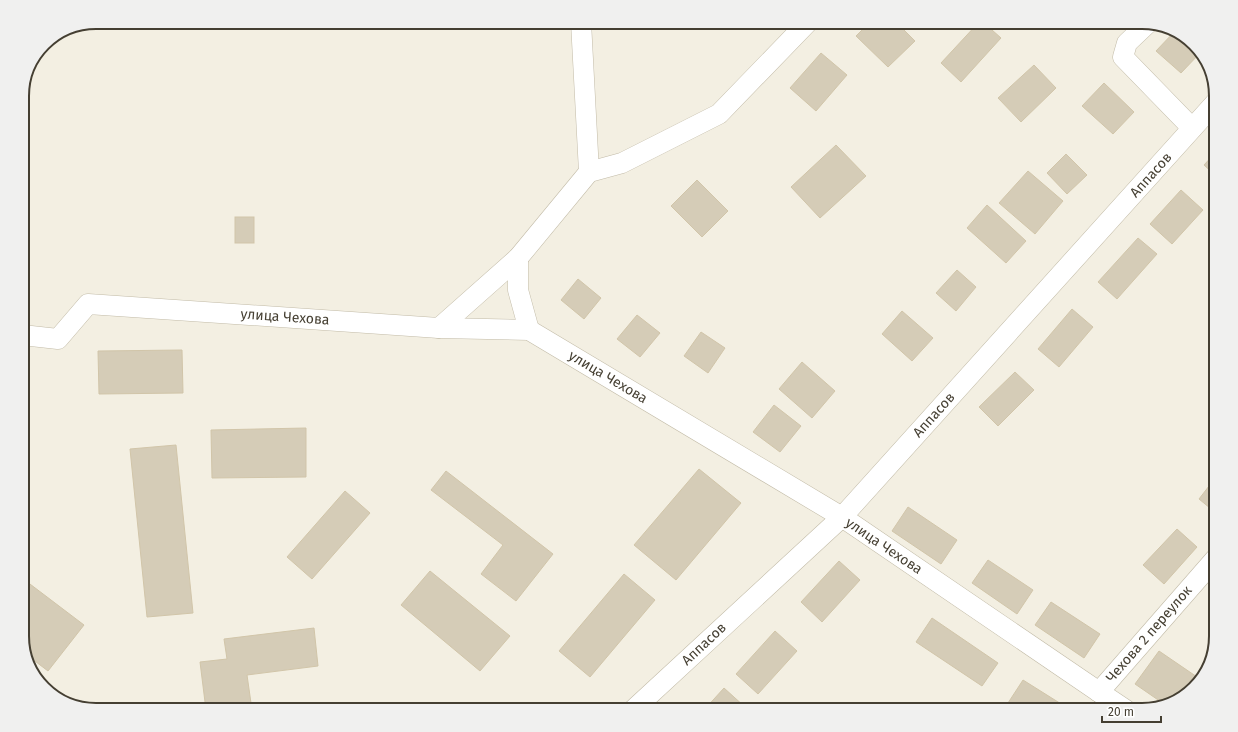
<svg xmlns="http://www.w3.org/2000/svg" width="1238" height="732" viewBox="0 0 1238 732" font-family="'Fira Sans',sans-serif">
<rect width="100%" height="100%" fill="#f3efe2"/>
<!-- building -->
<g fill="#d5ccb7" stroke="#d1c5a9">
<path d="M870,22H896L915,41L888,67L856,36Z"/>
<path d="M979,22H983L1001,38L961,82L941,63Z"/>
<path d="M998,22H1011L1004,28Z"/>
<path d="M1175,31L1179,32L1200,53L1181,73L1156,51Z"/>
<path d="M821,53L847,75L816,111L790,88Z"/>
<path d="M1034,65L1056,88L1021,122L998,98Z"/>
<path d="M1104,83L1134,112L1113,134L1082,106Z"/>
<path d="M836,145L866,176L820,218L791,187Z"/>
<path d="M1216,152V176L1204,165Z"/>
<path d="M1066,154L1087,175L1067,194L1047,173Z"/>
<path d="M1028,171L1063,201L1035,234L999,203Z"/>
<path d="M697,180L728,211L702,237L671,206Z"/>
<path d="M1181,190L1203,210L1172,244L1150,224Z"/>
<path d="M987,205L1026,241L1006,263L967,228Z"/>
<rect x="235" y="217" width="19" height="26"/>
<path d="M1138,238L1157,254L1117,299L1098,282Z"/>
<path d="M957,270L976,287L956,311L936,293Z"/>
<path d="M578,279L601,298L584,319L561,300Z"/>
<path d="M1072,309L1093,327L1059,367L1038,349Z"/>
<path d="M902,311L933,338L912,361L882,334Z"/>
<path d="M637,315L660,333L640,357L617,339Z"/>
<path d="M701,332L725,348L708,373L684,356Z"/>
<path d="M182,350L183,393L99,394L98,351Z"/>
<path d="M802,362L835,391L812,418L779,389Z"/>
<path d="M1015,372L1034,390L998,426L979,407Z"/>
<path d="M774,405L801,426L780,452L753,432Z"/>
<path d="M306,428V477L212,478L211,430Z"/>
<path d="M176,445L193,613L147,617L130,449Z"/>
<path d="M699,469L741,503L676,580L634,545Z"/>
<path d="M446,471L553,554L516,601L481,574L503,545L431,490Z"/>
<path d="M1216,477V513L1199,499Z"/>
<path d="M345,491L370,513L312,579L287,557Z"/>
<path d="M908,507L957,540L941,564L892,531Z"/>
<path d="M1177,529L1197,547L1164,584L1143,565Z"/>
<path d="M988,560L1033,590L1017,614L972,583Z"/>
<path d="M839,561L860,580L822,622L801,602Z"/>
<path d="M430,571L510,636L480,671L401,605Z"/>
<path d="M624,574L655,600L590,677L559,651Z"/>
<path d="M22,578L84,625L48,671L27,655L22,640Z"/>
<path d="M1051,602L1100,634L1084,658L1035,625Z"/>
<path d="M932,618L998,663L982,686L916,642Z"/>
<path d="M314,628L318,666L247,675L252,710H206L200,662L227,659L224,639Z"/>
<path d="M775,631L797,651L758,694L736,674Z"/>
<path d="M1159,651L1200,679L1179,700L1164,704L1135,684Z"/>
<path d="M1023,680L1066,707L1064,710H1019L1008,703Z"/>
<path d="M724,688L745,707L742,710H704Z"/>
</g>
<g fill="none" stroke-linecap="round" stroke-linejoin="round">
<defs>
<g id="minor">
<path d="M581,22L589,172"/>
<path d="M1147,24L1127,43L1123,57L1192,128"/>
<path d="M518,258V290L529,330"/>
<path d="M439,328L518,258L589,172L622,163L719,114L808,22"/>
<path d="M22,335L58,339L88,304L439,328L529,330L842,517L1099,692L1126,710"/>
<path d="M1099,692L1216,558"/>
<path d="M633,710L842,517L1216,102"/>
</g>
</defs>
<!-- minor casing -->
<use href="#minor" stroke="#c2bba7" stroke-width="21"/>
<!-- minor -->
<use href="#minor" stroke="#fff" stroke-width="20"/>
</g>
<g text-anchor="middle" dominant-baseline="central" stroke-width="3" stroke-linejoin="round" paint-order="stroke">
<!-- street labels -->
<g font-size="14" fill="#453f32" stroke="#fff">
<text transform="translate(1151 175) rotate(-48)">Аппасов</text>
<text transform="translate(285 317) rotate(4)">улица Чехова</text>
<text transform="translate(608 377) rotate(31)">улица Чехова</text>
<text transform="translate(934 415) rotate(-48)">Аппасов</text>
<text transform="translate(884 546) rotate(34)">улица Чехова</text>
<text transform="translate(1149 634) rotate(-49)">Чехова 2 переулок</text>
<text transform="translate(704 644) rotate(-43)">Аппасов</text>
</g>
</g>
<!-- crop -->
<path d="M0 0H1238V732H0ZM96 29H1142A67 67 0 0 1 1209 96V636A67 67 0 0 1 1142 703H96A67 67 0 0 1 29 636V96A67 67 0 0 1 96 29Z" fill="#f0f0ef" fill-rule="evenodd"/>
<path fill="none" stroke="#453f32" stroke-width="2" d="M96 29H1142A67 67 0 0 1 1209 96V636A67 67 0 0 1 1142 703H96A67 67 0 0 1 29 636V96A67 67 0 0 1 96 29Z"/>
<!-- scale -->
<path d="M1102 716v6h59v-6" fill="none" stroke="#453f32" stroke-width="2"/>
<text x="1108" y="716" font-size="12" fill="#453f32" stroke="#ffffff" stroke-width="3" paint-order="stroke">20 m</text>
</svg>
